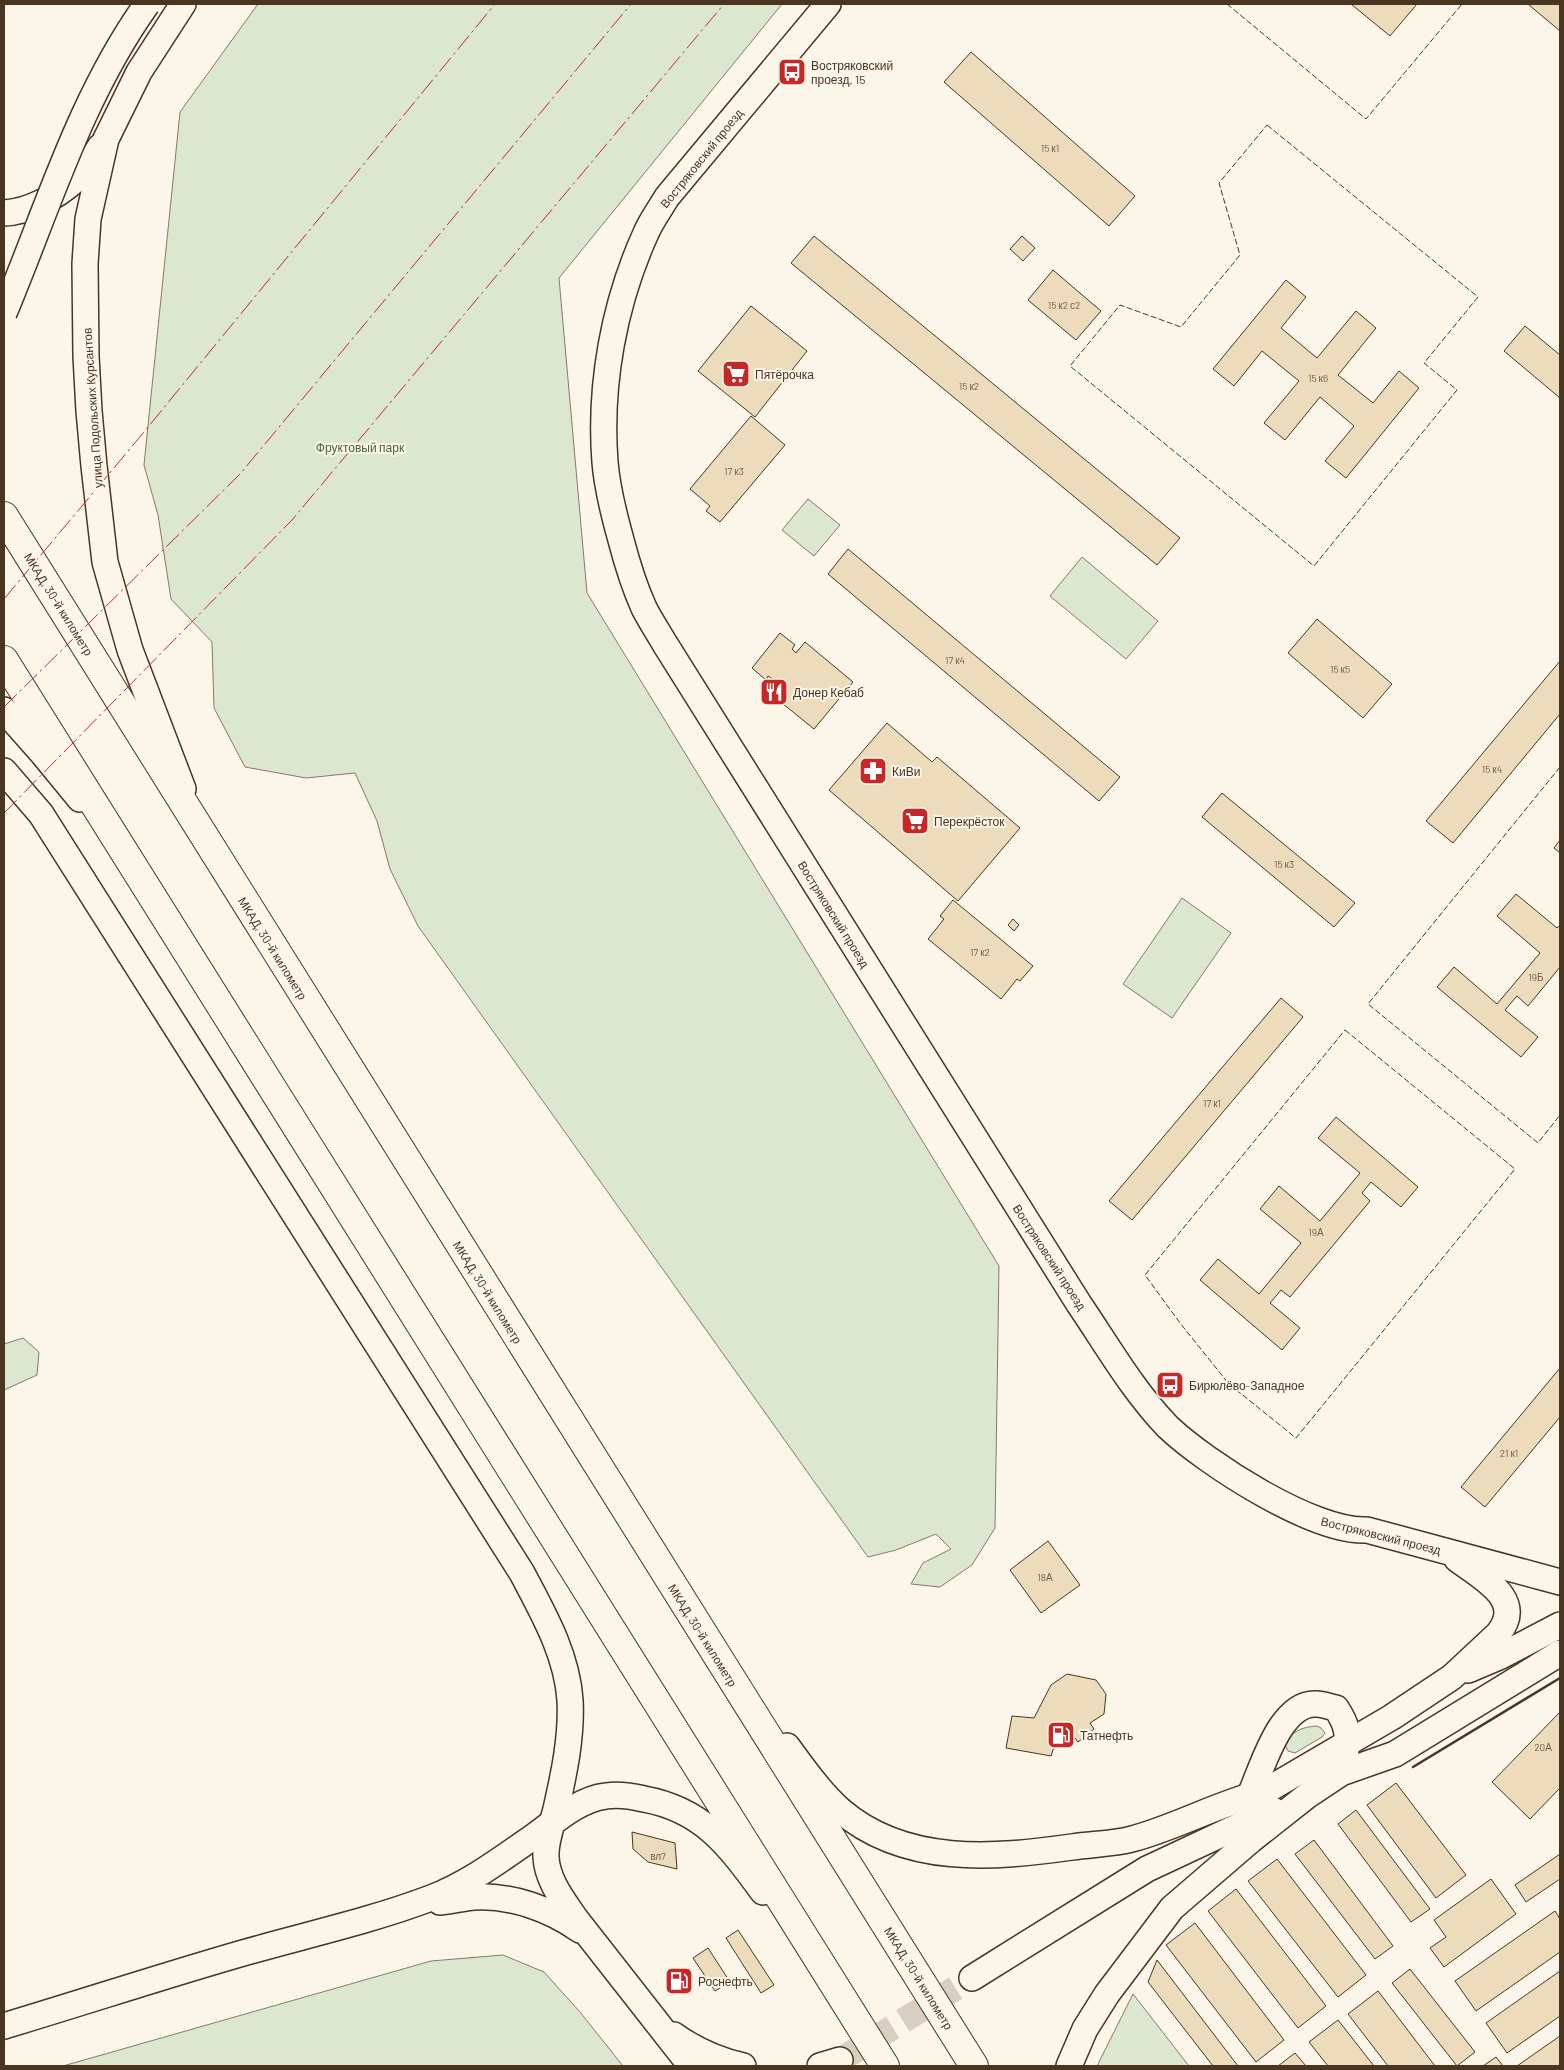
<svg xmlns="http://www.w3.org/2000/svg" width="1564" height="2070" viewBox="0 0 1564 2070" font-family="Barlow,sans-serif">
<rect width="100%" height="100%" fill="#fbf6e9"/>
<!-- green -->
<g fill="#dce7d0" stroke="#887966">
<path d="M258,4H782L559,278L587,593L999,1266L995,1528L972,1565L940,1587L911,1584L923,1563L951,1549L936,1534L896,1550L868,1557L418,926L390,869L377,821L355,773L306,778L245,767L214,708L212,642L171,599L158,515L144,465L180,112Z"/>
<path d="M808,499L840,525L814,556L782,530Z"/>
<path d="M1082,557L1158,621L1126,659L1050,596Z"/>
<path d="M1182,898L1231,933L1172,1018L1123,984Z"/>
<path d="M23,1338L39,1352L37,1375L4,1390V1344Z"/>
<path d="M1317,1726L1321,1728L1325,1733L1322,1737L1295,1753L1288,1751L1285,1745C1291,1731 1302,1727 1317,1726Z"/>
<path d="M503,1955L544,1972L580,2012L623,2066H63L431,1961Z"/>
<path d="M1133,1994L1189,2066H1097Z"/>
</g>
<!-- building -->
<g fill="#ecdcbc" stroke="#4a3520">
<path d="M1351,4H1417L1390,36Z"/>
<path d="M1530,4H1560V31L1529,5Z"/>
<path d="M971,52L1135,196L1109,226L944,82Z"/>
<path d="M814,236L1180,538L1157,565L791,263Z"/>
<path d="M1022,236L1035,248L1023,261L1010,249Z"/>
<path d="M1053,270L1101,311L1076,340L1028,300Z"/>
<path d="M1286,280L1306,297L1281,328L1317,358L1356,311L1376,328L1338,375L1373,403L1399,371L1419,388L1346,478L1325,461L1354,426L1320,397L1285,440L1264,423L1299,381L1262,351L1234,386L1213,369Z"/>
<path d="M751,306L807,351L755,417L698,371Z"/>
<path d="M1525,326L1560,355V398L1504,351Z"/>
<path d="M751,416L785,445L720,522L706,511L710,506L690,489Z"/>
<path d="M848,549L1120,777L1099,801L828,574Z"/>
<path d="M1317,619L1392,684L1363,718L1288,653Z"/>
<path d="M780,633L795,645L792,649L796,653L805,642L853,682L814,729L766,690L774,680L768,676L766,680L752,668Z"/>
<path d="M1560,661V714L1453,843L1426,821Z"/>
<path d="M887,723L932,762L937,757L1020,828L958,901L829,790Z"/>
<path d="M1222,793L1355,903L1334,927L1202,817Z"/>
<path d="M1560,840V853L1554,848Z"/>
<path d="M1516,894L1557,928L1560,925V967L1528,1006L1517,996L1505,1010L1538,1037L1521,1057L1437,987L1454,967L1497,1004L1540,953L1497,916Z"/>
<path d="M953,900L1033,966L1020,981L1017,979L1001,999L928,939L944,919L940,916Z"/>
<path d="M1013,919L1019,925L1014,931L1008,925Z"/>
<path d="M1281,998L1303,1017L1132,1220L1109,1201Z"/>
<path d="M1336,1117L1418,1187L1401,1207L1371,1182L1362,1193L1370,1201L1290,1297L1281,1290L1276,1296L1270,1303L1300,1328L1282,1350L1200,1280L1218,1259L1259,1294L1301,1243L1260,1209L1279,1186L1320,1221L1360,1173L1318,1138Z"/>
<path d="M1560,1368V1417L1485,1507L1461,1487Z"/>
<path d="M1048,1541L1080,1585L1041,1613L1010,1570Z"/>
<path d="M1067,1674L1096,1680L1106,1694L1104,1714L1090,1723L1094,1729L1078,1742L1074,1737L1054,1747L1051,1756L1006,1748L1012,1716L1034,1718L1051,1685Z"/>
<path d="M1560,1712V1788L1530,1819L1492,1782Z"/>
<path d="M1396,1783L1466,1875L1436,1898L1367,1805Z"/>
<path d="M1356,1810L1430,1909L1411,1922L1338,1824Z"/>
<path d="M632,1832L675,1843L677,1869L648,1862L633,1849Z"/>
<path d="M1314,1840L1393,1946L1375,1959L1295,1854Z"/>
<path d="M1560,1854V1879L1526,1902L1515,1885Z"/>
<path d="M1277,1859L1366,1975L1338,1997L1248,1881Z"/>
<path d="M1491,1879L1516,1914L1444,1967L1430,1948L1446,1937L1434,1920Z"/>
<path d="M1236,1889L1326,2006L1298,2028L1208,1911Z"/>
<path d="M1555,1911L1560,1919V1952L1476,2011L1455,1981Z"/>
<path d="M1195,1923L1284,2040L1256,2062L1166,1945Z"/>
<path d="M738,1930L774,1985L761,1993L726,1938Z"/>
<path d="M708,1948L730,1982L715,1991L693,1958Z"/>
<path d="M1157,1960L1238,2066H1213L1148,1982Z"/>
<path d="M1410,1969L1475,2052L1457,2066L1392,1983Z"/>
<path d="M1560,1971V2016L1507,2053L1486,2023Z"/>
<path d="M1378,1991L1435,2066H1388L1348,2014Z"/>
<path d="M1338,2020L1374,2066H1328L1309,2042Z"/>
<path d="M1560,2036V2066H1517Z"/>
<path d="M1295,2053L1306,2066H1278Z"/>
<path d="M1496,2057L1503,2066H1483Z"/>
</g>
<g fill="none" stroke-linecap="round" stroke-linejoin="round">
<!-- secondary-tunnel -->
<path stroke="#d8cfc1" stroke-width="25" stroke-dasharray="25 12" stroke-linecap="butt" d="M840,2060L972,1978"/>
<defs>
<g id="secondary">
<path d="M828,4L667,197C660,209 651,221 646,233C614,303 599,385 605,462C607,488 614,515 621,540C627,563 634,586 644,608C650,620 658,632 665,644L1079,1304C1107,1345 1133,1391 1168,1427C1206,1463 1314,1533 1367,1530L1560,1582"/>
<path d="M4,213C28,212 56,197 74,181C84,172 92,159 100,147"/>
<path d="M4,710L43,754L80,799"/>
<path d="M4,771L41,814L522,1573C543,1613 567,1654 570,1700C572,1736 564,1774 556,1809C552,1825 545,1841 546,1857C547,1880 563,1900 575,1918L691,2066"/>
<path d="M183,789L130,650L105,562L94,466L89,411L86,356L85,264L88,219L106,139L139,72L183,4"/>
<path d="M1468,1670L1501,1656L1560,1625"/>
<path d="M787,1746C803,1768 820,1792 840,1810C905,1866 994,1858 1072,1847C1092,1844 1113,1844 1132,1839C1177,1827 1219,1803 1264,1792L1392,1717L1452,1677L1498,1634C1526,1599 1482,1578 1457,1559"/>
<path d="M1244,1803L1250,1795C1262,1769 1280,1701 1317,1704C1323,1704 1330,1707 1336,1708C1348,1726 1349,1734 1345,1756"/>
<path d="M440,1902C451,1901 463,1898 474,1897C512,1895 550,1909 580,1930"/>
<path d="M972,1978L1147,1869L1273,1810"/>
<path d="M4,2026C84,2002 163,1976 243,1953C306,1935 370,1921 431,1898C468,1884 500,1860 533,1837C554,1822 579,1799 606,1796C619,1794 631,1796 644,1799C704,1810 729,1846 763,1892"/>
<path d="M674,2035C696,2051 717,2060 743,2066"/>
<path d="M820,2066L840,2060"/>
<path d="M1069,2066L1085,2029L1107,1994L1172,1908L1251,1840L1308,1795L1341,1773L1395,1754L1560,1653"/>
</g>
<g id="highway">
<path d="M4,516L974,2066"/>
<path d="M4,660L885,2066"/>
</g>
</defs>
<!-- secondary casing -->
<use href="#secondary" stroke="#4a3520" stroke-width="28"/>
<!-- highway casing -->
<use href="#highway" stroke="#4a3520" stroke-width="30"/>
<!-- secondary -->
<use href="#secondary" stroke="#fbf6e9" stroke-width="25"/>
<!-- highway -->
<use href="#highway" stroke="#fbf6e9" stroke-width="28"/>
<defs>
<path id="secondary-bridge" d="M4,313C48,208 80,98 147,4"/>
</defs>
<!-- secondary-bridge casing -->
<use href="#secondary-bridge" stroke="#4a3520" stroke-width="28" stroke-linecap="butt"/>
<!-- secondary-bridge -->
<use href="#secondary-bridge" stroke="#fbf6e9" stroke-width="25"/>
<!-- fence -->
<g stroke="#4a3520" stroke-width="1" stroke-dasharray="6 2.5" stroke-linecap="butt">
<path d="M1227,4L1366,119L1462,4"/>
<path d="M1267,125L1478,297L1424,363L1457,390L1314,566L1070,366L1120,305L1181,327L1240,255L1219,183Z"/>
<path d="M1560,767L1368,1004L1538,1143L1560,1115"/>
<path d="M1345,1030L1515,1169L1296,1438L1229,1384L1180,1323L1145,1275Z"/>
</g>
<!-- wall -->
<path stroke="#4a3520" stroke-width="2.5" d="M1413,1767L1560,1678"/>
<!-- power -->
<g stroke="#c62828" stroke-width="1" stroke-dasharray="18 4 2.5 4" stroke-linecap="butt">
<path d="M4,599L139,438L495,4"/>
<path d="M4,707L240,474L631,4"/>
<path d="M4,813L292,520L724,4"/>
</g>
</g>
<!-- icons -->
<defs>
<symbol id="bus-square" viewBox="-11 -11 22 22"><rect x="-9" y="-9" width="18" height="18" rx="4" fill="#c62828" stroke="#fbf6e9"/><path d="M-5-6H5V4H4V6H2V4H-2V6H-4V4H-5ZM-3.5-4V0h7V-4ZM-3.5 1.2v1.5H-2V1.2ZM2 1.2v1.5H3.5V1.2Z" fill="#fff"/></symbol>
<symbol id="supermarket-square" viewBox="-11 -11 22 22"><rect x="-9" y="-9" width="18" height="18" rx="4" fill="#c62828" stroke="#fbf6e9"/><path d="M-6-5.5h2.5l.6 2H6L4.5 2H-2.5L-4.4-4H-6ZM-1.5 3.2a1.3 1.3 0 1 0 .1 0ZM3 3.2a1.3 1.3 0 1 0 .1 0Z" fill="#fff"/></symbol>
<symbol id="restaurant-square" viewBox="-11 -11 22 22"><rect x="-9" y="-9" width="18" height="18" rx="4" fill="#c62828" stroke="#fbf6e9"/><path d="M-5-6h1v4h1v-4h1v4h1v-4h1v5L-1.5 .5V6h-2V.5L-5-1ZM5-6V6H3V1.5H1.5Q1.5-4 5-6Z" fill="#fff"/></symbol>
<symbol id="pharmacy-square" viewBox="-11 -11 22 22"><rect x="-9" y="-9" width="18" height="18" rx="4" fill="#c62828" stroke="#fbf6e9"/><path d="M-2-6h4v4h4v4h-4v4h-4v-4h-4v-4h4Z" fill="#fff"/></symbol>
<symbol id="fuel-square" viewBox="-11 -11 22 22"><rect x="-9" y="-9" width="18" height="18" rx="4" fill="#c62828" stroke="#fbf6e9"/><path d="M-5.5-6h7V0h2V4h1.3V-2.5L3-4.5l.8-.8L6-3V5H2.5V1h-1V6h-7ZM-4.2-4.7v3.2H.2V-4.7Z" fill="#fff"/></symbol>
</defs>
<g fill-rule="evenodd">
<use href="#bus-square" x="776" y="56" width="32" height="32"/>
<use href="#supermarket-square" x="720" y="358" width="32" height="32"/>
<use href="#restaurant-square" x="758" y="676" width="32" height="32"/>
<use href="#pharmacy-square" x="857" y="755" width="32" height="32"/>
<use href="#supermarket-square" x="899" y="805" width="32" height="32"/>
<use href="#bus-square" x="1154" y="1369" width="32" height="32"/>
<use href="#fuel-square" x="1045" y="1719" width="32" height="32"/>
<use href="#fuel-square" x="663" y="1965" width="32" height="32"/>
</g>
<g text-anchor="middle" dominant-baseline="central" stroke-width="4" stroke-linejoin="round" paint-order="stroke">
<!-- number labels -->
<g font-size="10" fill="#725f47">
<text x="1050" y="148">15 к1</text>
<text x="1064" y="305">15 к2 с2</text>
<text x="1318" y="378">15 к6</text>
<text x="969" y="386">15 к2</text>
<text x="734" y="471">17 к3</text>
<text x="955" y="660">17 к4</text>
<text x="1340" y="669">15 к5</text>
<text x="1492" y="769">15 к4</text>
<text x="1284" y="864">15 к3</text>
<text x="980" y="952">17 к2</text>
<text x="1536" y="977">19Б</text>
<text x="1212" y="1103">17 к1</text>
<text x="1316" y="1232">19А</text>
<text x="1509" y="1453">21 к1</text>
<text x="1045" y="1577">18А</text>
<text x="1543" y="1747">20А</text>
<text x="658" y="1856">вл7</text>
</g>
<!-- poi labels -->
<g font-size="12" fill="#4a3520" stroke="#fbf6e9" text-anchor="start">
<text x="811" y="65">Востряковский<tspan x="811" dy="14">проезд, 15</tspan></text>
<text x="755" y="374">Пятёрочка</text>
<text x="793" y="692">Донер Кебаб</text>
<text x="892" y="771">КиВи</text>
<text x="934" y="821">Перекрёсток</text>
<text x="1189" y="1385">Бирюлёво-Западное</text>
<text x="1080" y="1735">Татнефть</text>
<text x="698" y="1981">Роснефть</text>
</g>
<!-- street labels -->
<g font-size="12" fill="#4a3520" stroke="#fbf6e9">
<text transform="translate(701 158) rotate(-51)">Востряковский проезд</text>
<text transform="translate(92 408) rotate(-94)">улица Подольских Курсантов</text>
<text transform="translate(59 604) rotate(58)">МКАД, 30-й километр</text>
<text transform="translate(834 914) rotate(58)">Востряковский проезд</text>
<text transform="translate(273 948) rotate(58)">МКАД, 30-й километр</text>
<text transform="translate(1050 1257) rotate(57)">Востряковский проезд</text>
<text transform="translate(488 1292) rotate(58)">МКАД, 30-й километр</text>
<text transform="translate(1381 1535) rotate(14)">Востряковский проезд</text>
<text transform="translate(703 1635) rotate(58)">МКАД, 30-й километр</text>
<text transform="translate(919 1978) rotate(58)">МКАД, 30-й километр</text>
</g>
<!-- park labels -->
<g font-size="12" fill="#436837" stroke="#fbf6e9">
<text x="360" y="447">Фруктовый парк</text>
</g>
</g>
<!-- border -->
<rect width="1564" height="2070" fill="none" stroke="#4a3520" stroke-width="10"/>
</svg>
